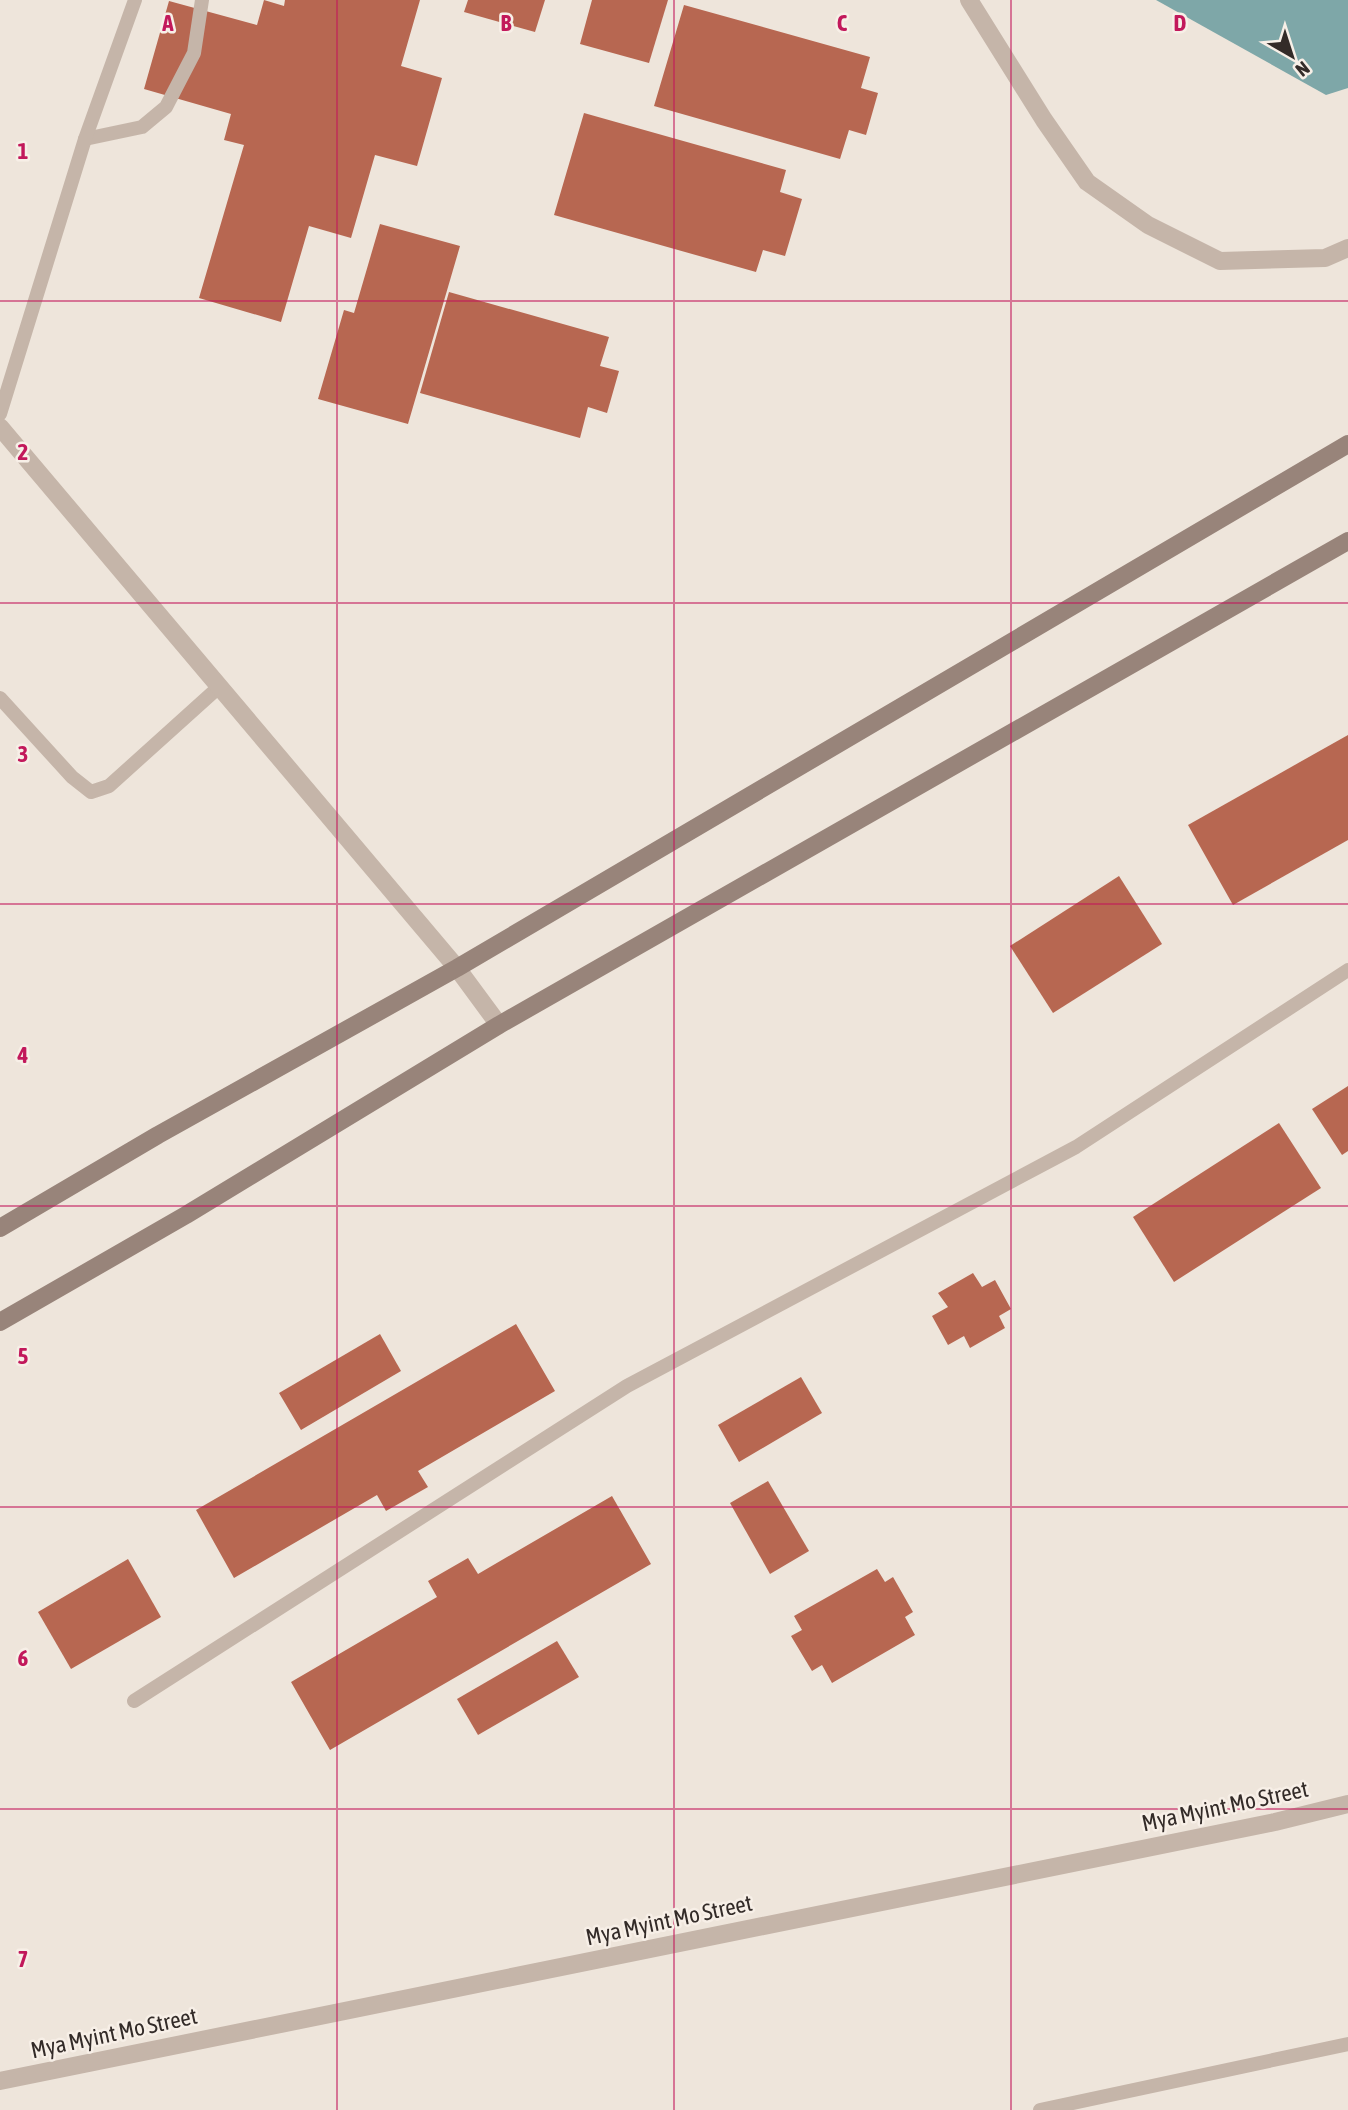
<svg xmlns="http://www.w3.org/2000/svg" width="1348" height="2110" viewBox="0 0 1348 2110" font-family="'Asap Condensed',sans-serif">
<rect width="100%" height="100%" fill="#eee5db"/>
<!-- water -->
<path fill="#7ea7a8" d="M1156,0H1348V88L1326,95Z"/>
<!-- building -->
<g fill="#b76751">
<path d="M264,0L284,6L285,0H420L401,66L442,78L417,166L375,155L351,238L309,226L281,322L199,298L244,145L224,140L231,114L144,89L169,1L257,25Z"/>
<path d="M468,0H545L535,32L464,12Z"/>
<path d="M592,0H668L649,63L580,44Z"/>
<path d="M684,5L870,57L861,88L878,93L866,135L849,130L840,159L654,106Z"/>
<path d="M584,113L786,170L780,192L802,199L785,256L763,250L756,272L554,215Z"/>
<path d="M380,224L460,246L408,424L318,399L344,310L354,313Z"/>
<path d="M449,292L609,337L600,366L619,371L607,413L588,407L580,438L420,393Z"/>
<path d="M1348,735V840L1233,905L1188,825Z"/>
<path d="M1119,876L1162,944L1053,1013L1010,946Z"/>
<path d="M1348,1086V1151L1342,1155L1312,1109Z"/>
<path d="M1279,1123L1321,1188L1174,1282L1133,1217Z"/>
<path d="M973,1273L982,1287L995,1280L1011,1309L999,1316L1005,1328L970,1348L964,1336L948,1345L932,1316L948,1307L938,1293Z"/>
<path d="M516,1324L555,1391L418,1471L428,1487L386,1511L377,1495L234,1578L196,1510Z"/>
<path d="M380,1334L401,1371L301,1430L279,1393Z"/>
<path d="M801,1377L822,1413L739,1462L718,1425Z"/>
<path d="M768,1481L809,1551L770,1574L730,1503Z"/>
<path d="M612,1496L651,1564L330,1750L291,1682L437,1597L428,1581L468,1558L478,1574Z"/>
<path d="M128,1559L161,1617L71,1669L38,1612Z"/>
<path d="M877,1569L885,1582L893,1577L913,1612L905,1617L915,1635L832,1683L822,1665L812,1671L791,1636L802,1630L794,1616Z"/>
<path d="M557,1641L579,1677L478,1735L457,1699Z"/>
</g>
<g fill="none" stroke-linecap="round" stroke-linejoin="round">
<!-- lane -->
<g stroke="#c5b5a9" stroke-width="14">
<path d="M85,139L142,127L166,107L194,53L202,0"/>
<path d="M0,414L85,139L135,0"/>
<path d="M0,698L72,777L91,792L109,786L220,686"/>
<path d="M134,1701L627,1386L1076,1147L1348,970"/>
<path d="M1040,2110L1348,2044"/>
</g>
<!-- street -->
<g stroke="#c5b5a9" stroke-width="18">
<path d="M969,0L1044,120L1087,182L1148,225L1220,261L1325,258L1348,248"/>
<path d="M0,427L457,968L499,1025"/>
<path d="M0,2081L1275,1822L1348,1804"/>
</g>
<!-- secondary -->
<g stroke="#98847a" stroke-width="18">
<path d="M0,1228L158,1135L457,968L1348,444"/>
<path d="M0,1322L186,1215L499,1025L1348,541"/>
</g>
</g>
<!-- grid -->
<path fill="none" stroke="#c2185b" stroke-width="2" stroke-opacity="0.55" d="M337,0V2110M674,0V2110M1011,0V2110M0,301H1348M0,603H1348M0,904H1348M0,1206H1348M0,1507H1348M0,1809H1348"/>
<g text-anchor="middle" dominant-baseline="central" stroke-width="5" stroke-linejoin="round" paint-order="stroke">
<!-- street labels -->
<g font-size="23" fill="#332b28" stroke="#f7efe7">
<text transform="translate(1225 1806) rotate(-12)">Mya Myint Mo Street</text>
<text transform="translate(669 1920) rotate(-12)">Mya Myint Mo Street</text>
<text transform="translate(114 2033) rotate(-12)">Mya Myint Mo Street</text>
</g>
</g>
<g font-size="23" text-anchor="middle" font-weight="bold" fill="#c2185b" stroke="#f7efe7" stroke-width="5" stroke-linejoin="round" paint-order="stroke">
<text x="168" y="31">A</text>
<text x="506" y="31">B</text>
<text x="842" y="31">C</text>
<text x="1180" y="31">D</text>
<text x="23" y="159">1</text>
<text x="23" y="460">2</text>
<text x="23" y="762">3</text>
<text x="23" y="1063">4</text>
<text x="23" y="1364">5</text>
<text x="23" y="1666">6</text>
<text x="23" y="1967">7</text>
</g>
<!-- north arrow -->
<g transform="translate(1292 56) rotate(141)" stroke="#f7efe7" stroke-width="5" paint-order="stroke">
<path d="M0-5L12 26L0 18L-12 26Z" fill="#332b28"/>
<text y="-10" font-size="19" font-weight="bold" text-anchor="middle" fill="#332b28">N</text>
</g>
</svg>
